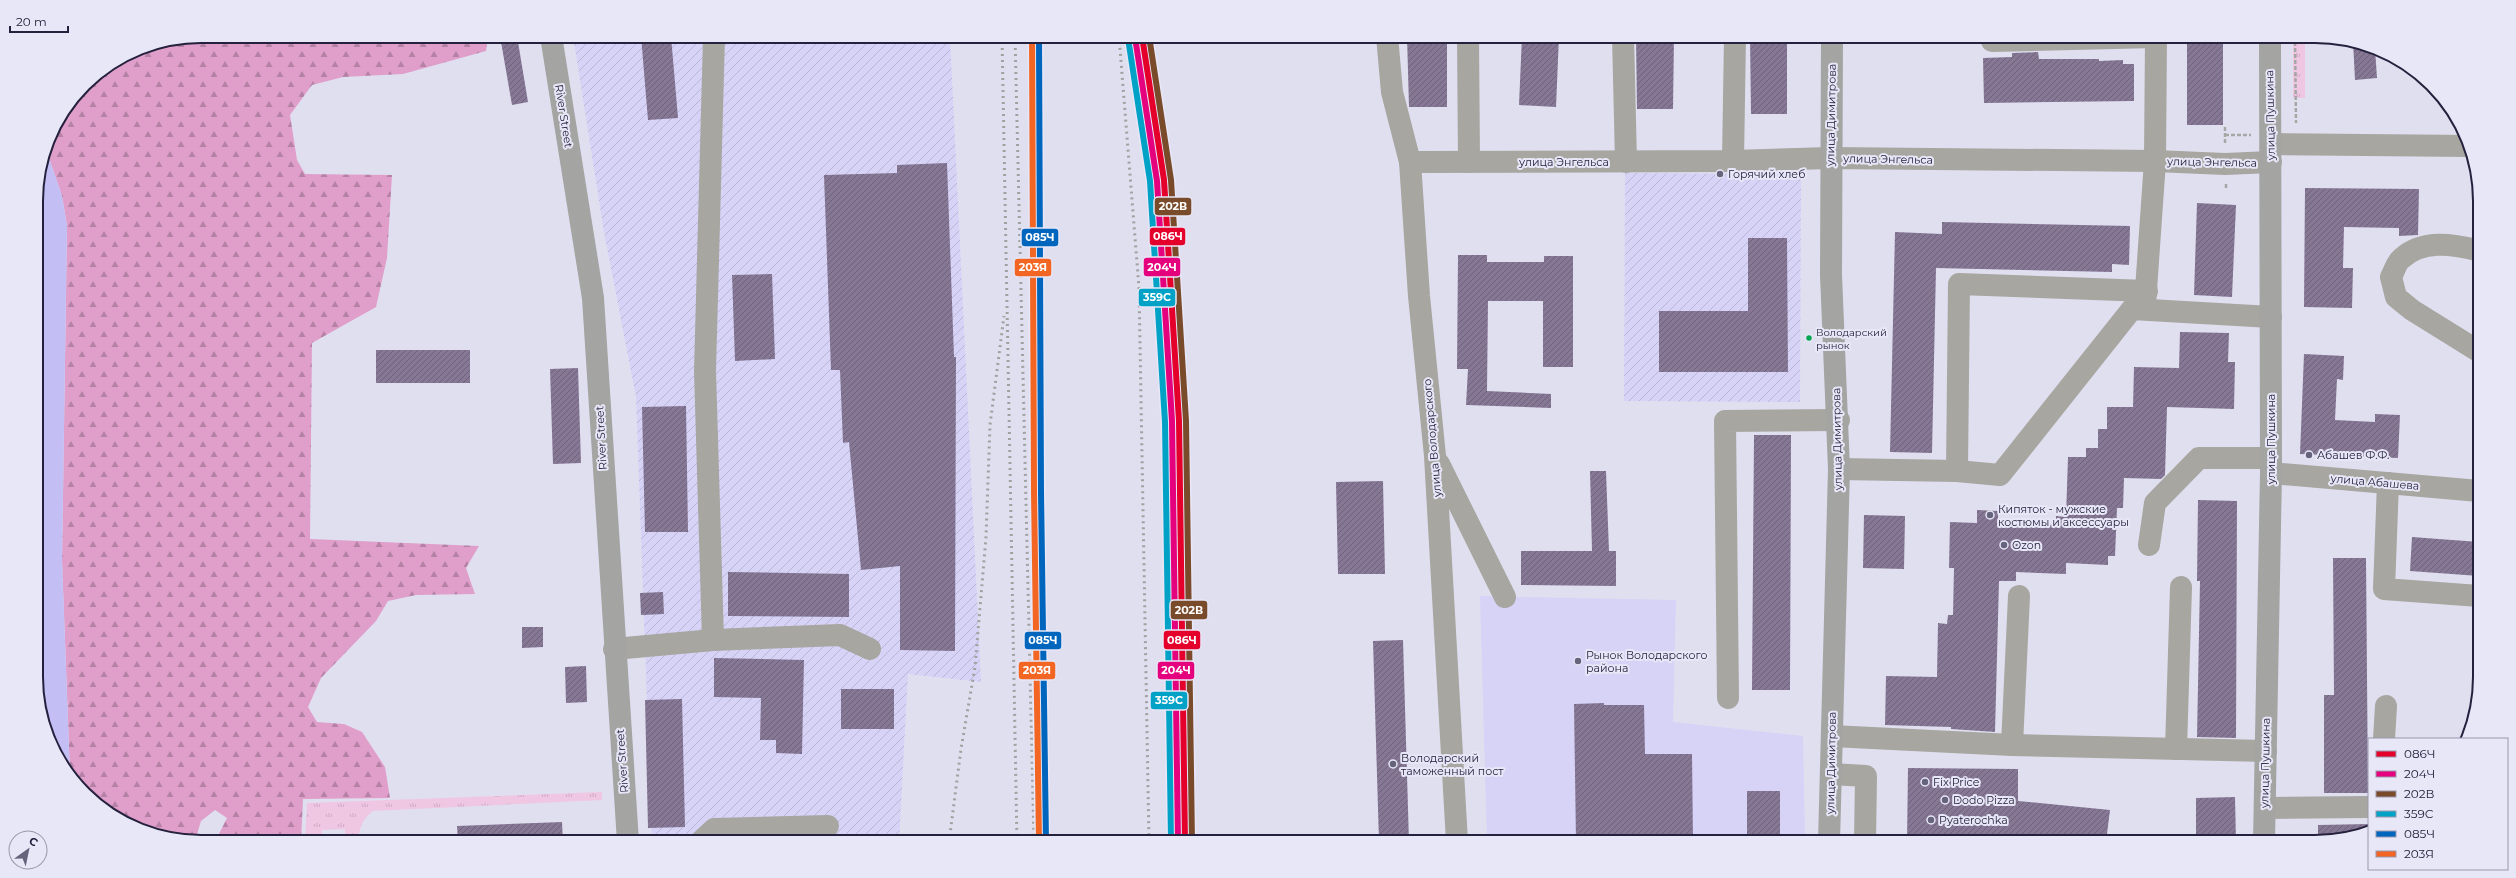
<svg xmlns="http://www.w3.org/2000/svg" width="2516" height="878" viewBox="0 0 2516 878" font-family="Montserrat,sans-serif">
<defs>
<pattern id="industrial-furrows" width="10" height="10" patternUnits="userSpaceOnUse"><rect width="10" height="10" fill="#d6d3f7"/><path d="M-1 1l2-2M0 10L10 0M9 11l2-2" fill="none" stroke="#b8b5d5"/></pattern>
<pattern id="grass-tufts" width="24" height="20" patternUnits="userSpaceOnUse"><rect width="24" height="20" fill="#f0c7e3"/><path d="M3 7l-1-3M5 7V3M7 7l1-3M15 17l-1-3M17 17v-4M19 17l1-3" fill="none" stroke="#ceabc4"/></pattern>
<pattern id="forest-firs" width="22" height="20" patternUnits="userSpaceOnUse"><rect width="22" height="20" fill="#df9fca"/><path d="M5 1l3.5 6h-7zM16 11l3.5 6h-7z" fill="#b581a5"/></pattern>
<pattern id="building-hatch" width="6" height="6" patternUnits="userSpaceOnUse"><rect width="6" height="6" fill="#867895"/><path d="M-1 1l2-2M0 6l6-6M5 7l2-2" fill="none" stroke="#6d627b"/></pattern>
</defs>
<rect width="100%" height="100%" fill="#e0dff0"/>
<!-- built -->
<path fill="#d6d3f7" d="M1480,596L1676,600L1673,722L1803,736L1805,842H1487Z"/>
<!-- industrial -->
<g fill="url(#industrial-furrows)">
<path d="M573,36H950L981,682L908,674L899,842H652L636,397L604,232Z"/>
<path d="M1625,173L1801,174L1800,402L1624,401Z"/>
</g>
<!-- grass -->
<g fill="url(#grass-tufts)">
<rect x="2293" y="36" width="12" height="62"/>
<path d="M602,792V800L373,811C362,820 359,828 358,842H345V829L322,830L321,842H305L307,803Z"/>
</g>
<!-- forest -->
<path fill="url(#forest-firs)" d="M201,36H488L486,51L403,74L343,77L312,85L290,115L297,160L305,174L392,175L387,258L376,307L312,343L310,539L479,546L466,568L475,594L416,595L388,601L376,621L321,678L308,707L317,722L344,724L362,732L385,767L390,798L303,799L301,842H215L227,818L215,810L201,821L195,841C183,840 171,839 159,836C126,828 89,803 70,775L62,561L67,226L62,196L46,149L49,138L85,84L138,49Z"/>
<!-- water -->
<path fill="#c3bff4" d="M46,149L62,196L67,226L62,561L70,775L53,750L39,709L36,191Z"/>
<!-- building -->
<g fill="url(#building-hatch)">
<path d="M500,36H517L528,102L512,105Z"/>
<path d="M641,36H671L678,118L648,120Z"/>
<path d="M1407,36H1447V107H1409Z"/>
<path d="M1522,36H1559L1556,107L1519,105Z"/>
<path d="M1636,36H1674L1673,109H1637Z"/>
<path d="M1750,36H1787V114H1751Z"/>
<rect x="2187" y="36" width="36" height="89"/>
<path d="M2353,41L2375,49L2377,78L2355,80Z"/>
<path d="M2038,52L2039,59H2099V61L2123,60V64H2134V101L1984,103L1983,58L2012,57V53Z"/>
<path d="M947,163L954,357H956L955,651L900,650V566L861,570L849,442L843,443L840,370H831L824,175L897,173V165Z"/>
<path d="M2305,188L2419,189L2418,235L2399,236V228L2344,227L2343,268H2353L2352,308L2304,307Z"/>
<path d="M2197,203L2236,205L2232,297L2194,295Z"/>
<path d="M1942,222L2130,226L2129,265L2112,264V272L1936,268L1932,453L1890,452L1895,232L1942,234Z"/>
<path d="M1748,238H1787L1788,372H1659V311H1748Z"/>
<path d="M1458,255H1487V262H1544V256H1573V367H1543V301H1488L1487,391L1551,394V408L1466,405L1468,369H1457Z"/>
<path d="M772,274L775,359L735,361L732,275Z"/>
<path d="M2180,332L2229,333L2228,362H2235L2234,409L2167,407L2165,475L2161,479L2124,478L2123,508H2117L2115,556H2108V565L2066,563V574L2016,572V581H1999L1995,732L1951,729V727L1885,725L1886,676L1937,677L1938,623L1947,624L1948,615H1953L1954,568H1949L1950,522L1977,523V510L1998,511V523L2056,525V516L2066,517L2068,457H2086V448H2098V429H2107V407H2133L2134,367L2179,368Z"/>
<rect x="376" y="350" width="94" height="33"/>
<path d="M2304,354L2344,356L2343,380L2337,379L2335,420L2375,422V414L2400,415L2398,458L2300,454Z"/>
<path d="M578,368L581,463L553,464L550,369Z"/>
<path d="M686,406L688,532H645L642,407Z"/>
<path d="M1754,435H1791L1790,690H1752Z"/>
<path d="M1590,471H1606L1609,551H1616V586L1521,585V551H1592Z"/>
<path d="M1383,481L1385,574H1338L1336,482Z"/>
<path d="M2198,500L2237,501L2236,738L2197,737L2200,581H2197Z"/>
<path d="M1864,515L1905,516L1904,569L1863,568Z"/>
<path d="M2412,537L2479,542V576L2410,571Z"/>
<path d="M2333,558H2366L2368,793H2324V695H2334Z"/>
<path d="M728,572L849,574V617L728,616Z"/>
<path d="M663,592L664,614L641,615L640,593Z"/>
<path d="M522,627H543V647L522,648Z"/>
<path d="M1403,640L1409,842H1379L1373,641Z"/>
<path d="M714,658L804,660L802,754L776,753V740H760L761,698L714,697Z"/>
<path d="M586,666L587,702L566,703L565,667Z"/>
<rect x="841" y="689" width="53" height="40"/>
<path d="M682,699L685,827L648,828L645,700Z"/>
<path d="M1604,703V705H1644L1645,754H1692L1693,842H1576L1574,704Z"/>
<path d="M1908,768L2018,769V801L2110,810L2106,842H2040L2041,834H1968V840H1956V842H1907Z"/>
<rect x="1747" y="791" width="33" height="51"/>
<path d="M2235,797L2236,842H2196V798Z"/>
<path d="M562,822L563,842H458L457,826Z"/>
<path d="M2369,824L2368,833L2318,842V825Z"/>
</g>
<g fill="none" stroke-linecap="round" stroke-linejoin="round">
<!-- path -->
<g stroke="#a6a6a5" stroke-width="2.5" stroke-dasharray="4 2" stroke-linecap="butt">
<path d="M2295,36L2296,123"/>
<path d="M2225,127V145"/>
<path d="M2225,135H2251"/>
<path d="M2226,184V190"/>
</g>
<!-- minor -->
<g stroke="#a7a6a0" stroke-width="22">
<path d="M1387,36L1392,92L1410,162L1419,296L1435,456L1457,842"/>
<path d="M1468,36L1469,162"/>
<path d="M1623,36L1626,162"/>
<path d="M1992,41L2156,37"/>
<path d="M2271,144L2469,146"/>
<path d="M1733,161L1735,36"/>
<path d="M1410,162L1733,161L1830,158L2155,161L2225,164L2271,162"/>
<path d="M2477,250C2452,244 2422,239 2401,259C2396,263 2394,272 2391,277L2396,297L2412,310L2478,351"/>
<path d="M2145,304L2155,161L2156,36"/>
<path d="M1439,464L1505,597"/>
<path d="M1839,469L1957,471L2000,475L2132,309L2271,317"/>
<path d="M1957,471L1959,284L2147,291"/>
<path d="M2271,473L2479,491"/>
<path d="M2388,483L2384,589L2479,596"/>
<path d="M2149,545L2155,503L2199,458H2271"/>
<path d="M713,640L840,635L870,649"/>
<path d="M614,649L713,640L705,371L714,36"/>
<path d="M1728,698L1725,421L1839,420"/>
<path d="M1832,736L2012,745L2266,751"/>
<path d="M2384,739L2386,706"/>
<path d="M2012,745L2019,596"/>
<path d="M2176,749L2181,587"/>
<path d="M1831,774L1866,776L1865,842"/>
<path d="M2265,808L2369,807"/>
<path d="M700,842L714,829L828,826"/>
</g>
<!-- major -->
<g stroke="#a4a4a2" stroke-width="22">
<path d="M551,36L593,298L628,842"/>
<path d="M1829,842L1839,469L1831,275L1832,36"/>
<path d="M2264,842L2271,473L2270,36"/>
</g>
<!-- rail -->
<g stroke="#a1a1a0" stroke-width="3" stroke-dasharray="2 4" stroke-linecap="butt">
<path d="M1002,36L1017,842"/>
<path d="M1015,36L1034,842"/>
<path d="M1119,36L1139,288L1149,842"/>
<path d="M949,842L961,749L975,667L986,537L990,425L1004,316"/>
</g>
<defs>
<path id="rail-1" d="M1142,36L1164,180L1179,421L1185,842"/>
<path id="rail-2" d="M1135,37L1157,181L1172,421L1178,842"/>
<path id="rail-3" d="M1149,36L1171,180L1186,421L1192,842"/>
<path id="rail-4" d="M1128,38L1150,181L1165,422L1171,842"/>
<path id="rail-5" d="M1039,36L1041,492L1046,842"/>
<path id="rail-6" d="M1032,36L1034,492L1039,842"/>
</defs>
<!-- rail-1 casing -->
<use href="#rail-1" stroke="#e8e7f7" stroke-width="9"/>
<!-- rail-2 casing -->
<use href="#rail-2" stroke="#e8e7f7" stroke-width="9"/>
<!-- rail-3 casing -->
<use href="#rail-3" stroke="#e8e7f7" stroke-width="9"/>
<!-- rail-4 casing -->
<use href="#rail-4" stroke="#e8e7f7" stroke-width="9"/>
<!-- rail-5 casing -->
<use href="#rail-5" stroke="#e8e7f7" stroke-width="9"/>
<!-- rail-6 casing -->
<use href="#rail-6" stroke="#e8e7f7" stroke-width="9"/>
<!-- rail-1 -->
<use href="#rail-1" stroke="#e4002b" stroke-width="6"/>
<!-- rail-2 -->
<use href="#rail-2" stroke="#e5007d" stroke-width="6"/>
<!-- rail-3 -->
<use href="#rail-3" stroke="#7a4b2a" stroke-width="6"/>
<!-- rail-4 -->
<use href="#rail-4" stroke="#02a2c7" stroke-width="6"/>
<!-- rail-5 -->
<use href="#rail-5" stroke="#0065bd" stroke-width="6"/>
<!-- rail-6 -->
<use href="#rail-6" stroke="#f26522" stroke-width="6"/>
</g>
<!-- markers -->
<g fill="#66637c" stroke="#e8e7f7" stroke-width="1.5">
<circle cx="1720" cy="174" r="4"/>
<circle cx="2309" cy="455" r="4"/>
<circle cx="1990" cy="515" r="4"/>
<circle cx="2004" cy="545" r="4"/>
<circle cx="1578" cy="661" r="4"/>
<circle cx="1393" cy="764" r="4"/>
<circle cx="1925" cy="782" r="4"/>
<circle cx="1945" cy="800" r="4"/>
<circle cx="1931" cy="820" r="4"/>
</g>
<circle fill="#00a651" stroke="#e8e7f7" stroke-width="1.5" cx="1809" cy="338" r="3.5"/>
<g text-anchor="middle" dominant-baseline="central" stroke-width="4" stroke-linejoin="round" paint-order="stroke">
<!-- bus labels -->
<g font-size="10" fill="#24203d" stroke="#e8e7f7" text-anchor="start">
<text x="1816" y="332">Володарский<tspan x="1816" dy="13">рынок</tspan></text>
</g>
<!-- street labels -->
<g font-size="11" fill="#24203d" stroke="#e8e7f7">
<text transform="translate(1831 115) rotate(-89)">улица Димитрова</text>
<text transform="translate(2270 115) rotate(-91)">улица Пушкина</text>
<text transform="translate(564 116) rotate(81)">River Street</text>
<text transform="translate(1888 159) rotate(1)">улица Энгельса</text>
<text x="1564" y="162">улица Энгельса</text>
<text transform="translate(2212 162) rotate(1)">улица Энгельса</text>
<text transform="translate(601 438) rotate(-93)">River Street</text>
<text transform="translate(1432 438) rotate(-95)">улица Володарского</text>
<text transform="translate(1837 439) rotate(-91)">улица Димитрова</text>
<text transform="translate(2271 439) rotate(-90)">улица Пушкина</text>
<text transform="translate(2375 482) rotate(5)">улица Абашева</text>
<text transform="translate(622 761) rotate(-94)">River Street</text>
<text transform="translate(1831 763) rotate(-89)">улица Димитрова</text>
<text transform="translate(2265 763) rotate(-89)">улица Пушкина</text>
</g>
<!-- poi labels -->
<g font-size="11" fill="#24203d" stroke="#e8e7f7" text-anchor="start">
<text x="1728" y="174">Горячий хлеб</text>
<text x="2317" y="455">Абашев Ф.Ф.</text>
<text x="1998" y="509">Кипяток - мужские<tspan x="1998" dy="13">костюмы и аксессуары</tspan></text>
<text x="2012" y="545">Ozon</text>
<text x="1586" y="655">Рынок Володарского<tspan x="1586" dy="13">района</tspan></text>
<text x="1401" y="758">Володарский<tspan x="1401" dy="13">таможенный пост</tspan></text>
<text x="1933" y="782">Fix Price</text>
<text x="1953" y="800">Dodo Pizza</text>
<text x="1939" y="820">Pyaterochka</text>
</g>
</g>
<!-- crop -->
<path d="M0 0H2516V878H0ZM201 43H2315A158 158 0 0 1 2473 201V677A158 158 0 0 1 2315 835H201A158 158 0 0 1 43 677V201A158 158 0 0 1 201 43Z" fill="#e8e7f7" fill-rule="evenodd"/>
<path fill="none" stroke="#24203d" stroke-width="2" d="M201 43H2315A158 158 0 0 1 2473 201V677A158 158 0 0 1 2315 835H201A158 158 0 0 1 43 677V201A158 158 0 0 1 201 43Z"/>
<g stroke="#e8e7f7" stroke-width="1.5">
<rect x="1154" y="197" width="38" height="19" rx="4" fill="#7a4b2a"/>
<rect x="1149" y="227" width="37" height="19" rx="4" fill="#e4002b"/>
<rect x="1021" y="228" width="38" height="19" rx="4" fill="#0065bd"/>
<rect x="1143" y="257" width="38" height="20" rx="4" fill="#e5007d"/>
<rect x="1014" y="258" width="38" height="19" rx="4" fill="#f26522"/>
<rect x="1138" y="288" width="38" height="19" rx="4" fill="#02a2c7"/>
<rect x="1170" y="600" width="38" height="20" rx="4" fill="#7a4b2a"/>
<rect x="1163" y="630" width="38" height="20" rx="4" fill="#e4002b"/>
<rect x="1024" y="631" width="38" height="19" rx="4" fill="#0065bd"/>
<rect x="1157" y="661" width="38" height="19" rx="4" fill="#e5007d"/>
<rect x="1018" y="661" width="38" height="19" rx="4" fill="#f26522"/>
<rect x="1150" y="691" width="38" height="19" rx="4" fill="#02a2c7"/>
</g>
<g font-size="11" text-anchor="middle" font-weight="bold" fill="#fff">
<text x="1173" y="210">202В</text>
<text x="1168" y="240">086Ч</text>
<text x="1040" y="241">085Ч</text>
<text x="1162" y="271">204Ч</text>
<text x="1033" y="271">203Я</text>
<text x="1157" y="301">359С</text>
<text x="1189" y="614">202В</text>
<text x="1182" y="644">086Ч</text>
<text x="1043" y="644">085Ч</text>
<text x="1176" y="674">204Ч</text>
<text x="1037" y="674">203Я</text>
<text x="1169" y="704">359С</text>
</g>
<!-- legend -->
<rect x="2368" y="738" width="140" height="132" fill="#e8e7f7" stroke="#9a97ad"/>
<rect x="2376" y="751" width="20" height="6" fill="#e4002b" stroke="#9a97ad"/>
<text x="2404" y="758" font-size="12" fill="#24203d">086Ч</text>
<rect x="2376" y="771" width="20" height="6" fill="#e5007d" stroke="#9a97ad"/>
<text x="2404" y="778" font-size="12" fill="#24203d">204Ч</text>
<rect x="2376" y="791" width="20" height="6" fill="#7a4b2a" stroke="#9a97ad"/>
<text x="2404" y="798" font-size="12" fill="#24203d">202В</text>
<rect x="2376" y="811" width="20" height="6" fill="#02a2c7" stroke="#9a97ad"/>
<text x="2404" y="818" font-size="12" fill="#24203d">359С</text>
<rect x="2376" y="831" width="20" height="6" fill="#0065bd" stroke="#9a97ad"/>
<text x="2404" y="838" font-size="12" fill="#24203d">085Ч</text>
<rect x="2376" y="851" width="20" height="6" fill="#f26522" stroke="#9a97ad"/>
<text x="2404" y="858" font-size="12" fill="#24203d">203Я</text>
<!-- north arrow -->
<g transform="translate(28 850) rotate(33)"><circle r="19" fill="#e8e7f7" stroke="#9a97ad"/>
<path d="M0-3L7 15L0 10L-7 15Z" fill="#66637c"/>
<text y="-6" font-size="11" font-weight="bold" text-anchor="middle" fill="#24203d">С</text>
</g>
<!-- scale -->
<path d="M10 26v6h58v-6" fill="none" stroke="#24203d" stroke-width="2"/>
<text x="16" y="26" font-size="12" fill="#24203d" stroke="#e8e7f7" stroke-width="3" paint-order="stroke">20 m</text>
</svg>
